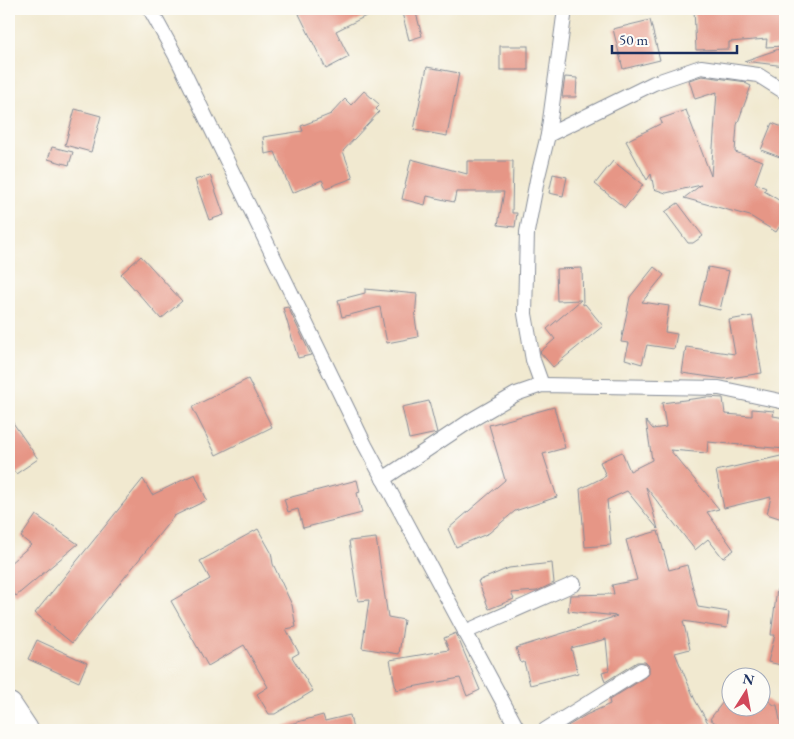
<svg xmlns="http://www.w3.org/2000/svg" width="794" height="739" viewBox="0 0 794 739" font-family="'EB Garamond',serif">
<rect width="100%" height="100%" fill="#fdfcf7"/>
<filter id="ink" filterUnits="userSpaceOnUse"><feTurbulence type="fractalNoise" baseFrequency=".02" numOctaves="2"/><feDisplacementMap in="SourceGraphic" scale="10" xChannelSelector="R" yChannelSelector="G"/><feConvolveMatrix kernelMatrix="1 2 1 2 8 2 1 2 1" color-interpolation-filters="sRGB"/></filter>
<filter id="wash" filterUnits="userSpaceOnUse"><feTurbulence type="fractalNoise" baseFrequency=".0096" numOctaves="4" result="noise"/><feDisplacementMap in="SourceGraphic" scale="20" xChannelSelector="R" yChannelSelector="G"/><feGaussianBlur stdDeviation="1.12" result="paint"/><feColorMatrix in="noise" values="0 0 0 0 0 0 0 0 0 0 0 0 0 0 0 0 0 1.4 0 .05"/><feComposite in="paint" operator="in"/></filter>
<g filter="url(#wash)">
<rect width="100%" height="100%" fill="#f1e9d0"/>
<g id="blocks">
<!-- building -->
<g fill="#e69686">
<path d="M309,9H380L336,31L349,57L326,69L299,14Z"/>
<path d="M401,9H415L422,36L409,40Z"/>
<path d="M694,9H782L785,46L766,47L767,39L729,42V49L696,50Z"/>
<path d="M650,20L660,60L623,69L613,29Z"/>
<rect x="500" y="46" width="28" height="24"/>
<path d="M785,47V66L744,61Z"/>
<path d="M427,67L459,73L447,136L414,130Z"/>
<path d="M702,76L747,82L745,83L751,86L737,125L735,152L763,161L755,183L766,188L764,191L785,204V218L776,232L750,216L684,198L701,185L666,193L654,189L651,174L647,180L626,141L662,123L660,119L686,110L711,176L717,92L695,99L689,80Z"/>
<path d="M565,77L577,78L576,97H562Z"/>
<path d="M364,91L380,105L376,109L379,112L343,151L353,178L326,188L322,180L292,193L275,152L265,154L263,137L303,131L301,126L331,114L345,99L351,105Z"/>
<path d="M75,109L101,116L91,152L65,145Z"/>
<path d="M772,123L785,128V144L780,157L761,150Z"/>
<path d="M52,147L73,152L69,165L48,159Z"/>
<path d="M411,159L467,174V161H513L512,213H517L515,227L498,225L504,192H456L454,202L427,196L425,205L402,199Z"/>
<path d="M613,161L643,185L625,208L595,184Z"/>
<path d="M553,174L567,177L563,196L549,193Z"/>
<path d="M210,175L224,215L209,220L195,180Z"/>
<path d="M678,203L703,236L693,243H688L665,212Z"/>
<path d="M141,256L182,301L161,319L121,274Z"/>
<path d="M654,267L664,275L642,302L669,306L665,332L677,334L674,349L647,345L642,364L625,359L629,343L621,342L630,297Z"/>
<path d="M708,267L729,271L720,310L699,305Z"/>
<path d="M582,268L583,305L585,304L603,326L553,367L540,352L555,339L547,329L581,300L557,301L556,269Z"/>
<path d="M365,289L417,294L415,318L418,337L387,343L380,307L342,317L338,300L365,293Z"/>
<path d="M288,307L311,355L298,358L283,308Z"/>
<path d="M752,316L762,373L724,379L682,373L686,347L735,354L729,320Z"/>
<path d="M248,379L272,427L216,455L192,407Z"/>
<path d="M707,397L723,398L725,414L752,416V409L774,411L773,416L785,418V449L708,442L707,453L670,450L719,509L707,512L734,550L723,558L708,539L695,550L646,487L658,529L627,491L607,500L611,545L585,547L580,489L606,476L600,462L622,452L630,471L652,460L646,421L653,429L666,427L662,403Z"/>
<path d="M429,401L437,433L409,439L402,407Z"/>
<path d="M554,407L565,448L543,454L557,497L515,511L489,533L456,547L448,529L505,480L489,425Z"/>
<path d="M9,417L38,459L16,474L9,464Z"/>
<path d="M785,455V520L767,514L771,497L724,508L716,471Z"/>
<path d="M195,474L207,500L174,516L72,643L35,613L143,479L152,495Z"/>
<path d="M357,480L360,492L357,493L362,513L303,528L298,509L288,512L284,499Z"/>
<path d="M36,515L78,544L16,596L9,587V564L31,545L21,537Z"/>
<path d="M258,529L271,552L273,564L292,605L296,627L286,629L299,653L292,657L313,691L275,714H269L257,694L268,687L244,645L208,666L171,601L210,579L200,561Z"/>
<path d="M658,531L669,570L687,565L698,607L729,612L727,628L683,621L690,649L675,653L695,700L712,730H561L586,715L610,704L609,700L646,677L649,674V666L645,662H637L605,682L602,672L609,670L606,639L571,648L578,673L530,685L524,662L521,663L516,648L617,616L568,611L570,595L614,594L612,585L637,580L626,540Z"/>
<path d="M376,538L388,617L404,620L399,654L362,648L369,600L358,601L349,541Z"/>
<path d="M552,563L554,583L537,591L511,593L514,599L489,609L478,581L509,568Z"/>
<path d="M777,589L785,590V666L768,662L775,635H771Z"/>
<path d="M456,633L480,690L467,696L460,678L396,690L390,660L449,650L444,638Z"/>
<path d="M37,640L87,663L79,682L28,659Z"/>
<path d="M732,690V706H762V696L774,705H777L782,730H725L710,719Z"/>
<path d="M323,715L325,721L350,715L353,730H284L283,726Z"/>
</g>
</g>
</g>
<g filter="url(#ink)">
<use href="#blocks" fill-opacity="0" stroke="#868c97" stroke-width="1"/>
<g fill="none" stroke-linecap="round" stroke-linejoin="round">
<defs>
<g id="street">
<path d="M150,9L178,60L365,445L518,730"/>
<path d="M548,135L565,9"/>
<path d="M542,385L533,360L525,314L527,232L537,180L548,135L654,83L701,67L758,75L785,92"/>
<path d="M383,479L473,419L516,394L542,385L719,388L785,402"/>
<path d="M465,632L574,584"/>
<path d="M545,730L641,670"/>
</g>
<path id="highway" d="M9,706L25,730"/>
</defs>
<!-- street casing -->
<use href="#street" stroke="#868c97" stroke-width="16"/>
<!-- highway casing -->
<use href="#highway" stroke="#868c97" stroke-width="28"/>
<!-- street -->
<use href="#street" stroke="#fff" stroke-width="14"/>
<!-- highway -->
<use href="#highway" stroke="#fff" stroke-width="26"/>
</g>
</g>
<!-- margin -->
<rect width="794" height="739" fill="none" stroke="#fdfcf7" stroke-width="30"/>
<!-- north arrow -->
<g transform="translate(746 692) rotate(11)"><circle r="24" fill="#fdfcf7" stroke="#a3aaba"/>
<path d="M0-4L9 19L0 12L-9 19Z" fill="#d1495b"/>
<text y="-8" font-size="14" font-weight="bold" text-anchor="middle" fill="#1b2f5e">N</text>
</g>
<!-- scale -->
<path d="M612 45v8h125v-8" fill="none" stroke="#1b2f5e" stroke-width="2.5"/>
<text x="619" y="45" font-size="15" fill="#1b2f5e" stroke="#fdfcf7" stroke-width="4" paint-order="stroke">50 m</text>
</svg>
